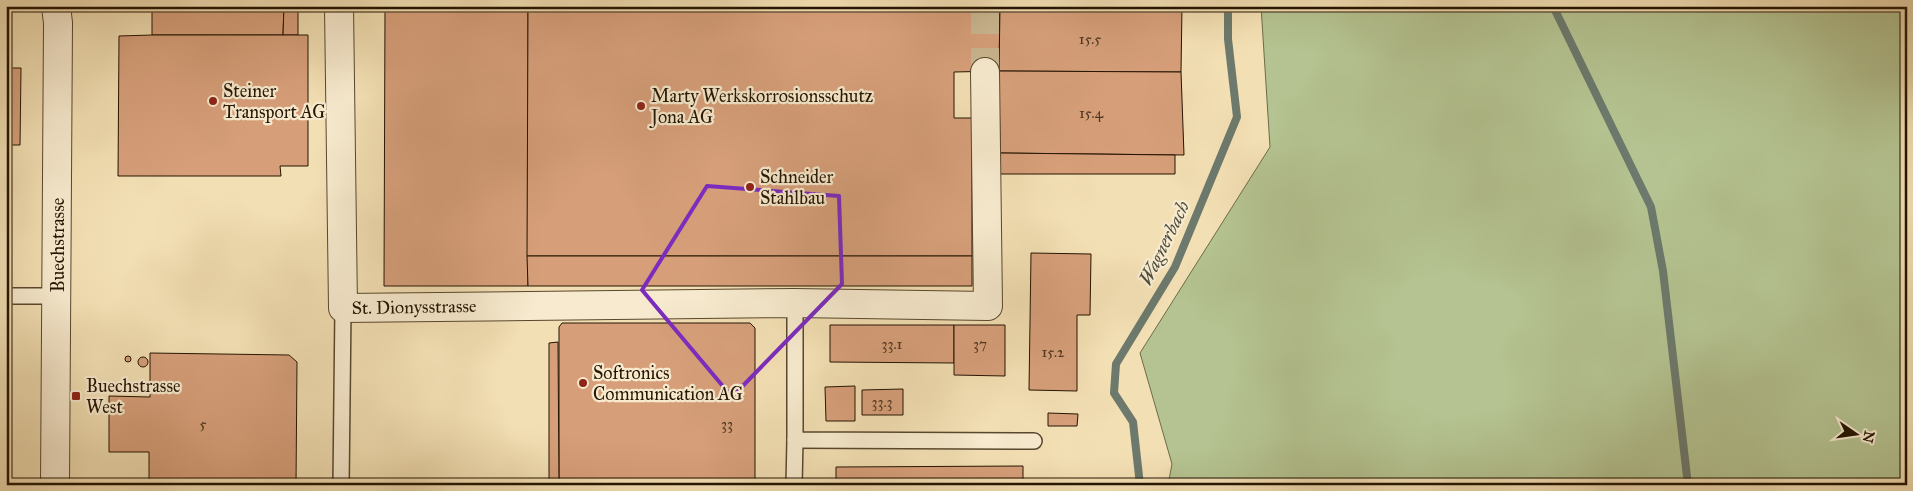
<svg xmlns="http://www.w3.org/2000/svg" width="1913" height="491" viewBox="0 0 1913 491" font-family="'IM FELL Great Primer',serif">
<rect width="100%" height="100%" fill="#f2dfb3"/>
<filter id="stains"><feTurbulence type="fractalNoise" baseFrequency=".004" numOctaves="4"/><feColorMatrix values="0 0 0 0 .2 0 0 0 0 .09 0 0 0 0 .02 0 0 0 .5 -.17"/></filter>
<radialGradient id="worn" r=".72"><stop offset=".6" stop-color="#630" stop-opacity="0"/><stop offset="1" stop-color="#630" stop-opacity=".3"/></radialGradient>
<!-- green -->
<path fill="#b4c391" stroke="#6c6c4a" d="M1261,6H1907V485H1168L1172,464L1140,353L1270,147Z"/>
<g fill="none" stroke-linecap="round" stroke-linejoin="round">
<!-- stream -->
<g stroke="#6c796c" stroke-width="8">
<path d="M1553,6L1651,207L1663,271L1688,485"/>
<path d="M1140,485L1133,422L1114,393L1116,364L1175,267L1237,117L1228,39V6"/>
</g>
</g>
<!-- building -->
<g fill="#d69f7a" stroke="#241402">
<path d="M6,6H8L6,226Z"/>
<path d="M152,6H284L283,35H152Z"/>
<path d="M284,6H298V35H283Z"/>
<path d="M385,6H528V286H384Z"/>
<path d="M528,6H1000L999,71L954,72V118H972V256H527Z"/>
<path d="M1000,6H1182L1181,72L999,71Z"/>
<path d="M152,35H308V166H280L281,176H118L119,36Z"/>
<path d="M8,68H21L20,145H7Z"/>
<path d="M999,71L1181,72L1184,155L1000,153Z"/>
<path d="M1000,153L1175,155V174H1000Z"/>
<path d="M1031,253L1091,254L1090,315H1077V391L1029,390Z"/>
<path d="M527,256H972V286H528Z"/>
<path d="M562,323H750L755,328V485H559V327Z"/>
<path d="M830,325H954V363L830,362Z"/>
<path d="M954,325H1005V376L954,375Z"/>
<path d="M558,342L559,485H549V343Z"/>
<path d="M150,353L289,355L297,362L296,485H149V452H109V396L150,397Z"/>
<circle cx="128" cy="359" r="3"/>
<circle cx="143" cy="362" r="5"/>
<path d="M855,386V421H826L825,387Z"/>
<path d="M903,389V415H862V390Z"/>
<path d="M1048,413L1078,414L1077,426H1048Z"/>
<rect x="6" y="430" width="1" height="55"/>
<path d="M1023,466V485H836V467Z"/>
</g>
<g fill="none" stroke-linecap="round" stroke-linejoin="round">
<!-- minor-tunnel -->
<path stroke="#c9b690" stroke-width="28" stroke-dasharray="28 14" stroke-linecap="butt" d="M985,6V72"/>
<defs>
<g id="service">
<path d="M6,296H58"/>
<path d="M795,303V440L1034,441"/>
<path d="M341,485L343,308"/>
<path d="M794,485L795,440"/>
</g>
<g id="minor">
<path d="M339,6L343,308L795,303L988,306L985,72"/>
<path d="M55,485L58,23L56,6"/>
</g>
</defs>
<!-- service casing -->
<use href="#service" stroke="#58472e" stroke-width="18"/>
<!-- minor casing -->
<use href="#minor" stroke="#58472e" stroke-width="30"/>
<!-- service -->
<use href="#service" stroke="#f7eace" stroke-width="15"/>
<!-- minor -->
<use href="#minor" stroke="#f7eace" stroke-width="28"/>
</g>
<!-- marked area -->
<path fill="none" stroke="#7b2cbf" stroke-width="4" stroke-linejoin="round" d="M707,186L839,196L842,284L732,397L642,290Z"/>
<!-- markers -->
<g fill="#8f2418" stroke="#f7eace" stroke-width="2">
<circle cx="213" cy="101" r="5"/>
<circle cx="641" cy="106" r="5"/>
<circle cx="750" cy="187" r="5"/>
<circle cx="583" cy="383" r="5"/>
<rect x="71" y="391" width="10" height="10" rx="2.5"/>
</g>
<g text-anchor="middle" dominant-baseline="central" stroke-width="4.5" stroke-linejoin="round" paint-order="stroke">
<!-- number labels -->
<g font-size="15" fill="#503720">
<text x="1090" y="39">15.5</text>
<text x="1091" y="113">15.4</text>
<text x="892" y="344">33.1</text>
<text x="980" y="344">37</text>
<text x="1053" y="352">15.2</text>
<text x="882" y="402">33.3</text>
<text x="203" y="424">5</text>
<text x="727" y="424">33</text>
</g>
<!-- poi labels -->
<g font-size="18" fill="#241402" stroke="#f7eace" text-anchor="start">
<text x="223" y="91">Steiner<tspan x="223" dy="21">Transport AG</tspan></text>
<text x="651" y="96">Marty Werkskorrosionsschutz<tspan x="651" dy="21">Jona AG</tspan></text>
<text x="760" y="177">Schneider<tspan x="760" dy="21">Stahlbau</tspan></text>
<text x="593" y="373">Softronics<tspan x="593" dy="21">Communication AG</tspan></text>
<text x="86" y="386">Buechstrasse<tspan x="86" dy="21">West</tspan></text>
</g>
<!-- street labels -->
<g font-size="18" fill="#241402" stroke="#f7eace">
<text transform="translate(58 245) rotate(-90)">Buechstrasse</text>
<text transform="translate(414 307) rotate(-1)">St. Dionysstrasse</text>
</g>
<!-- water labels -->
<g font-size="19" font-style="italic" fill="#4e4f40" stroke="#f7eace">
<text transform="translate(1164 243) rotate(-64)">Wagnerbach</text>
</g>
</g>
<!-- margin -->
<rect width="1913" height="491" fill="none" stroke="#f2dfb3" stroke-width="25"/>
<rect x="8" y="8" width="1898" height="476" fill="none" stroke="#241402" stroke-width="2.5"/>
<rect x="12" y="12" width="1888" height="466" fill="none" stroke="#241402"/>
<!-- north arrow -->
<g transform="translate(1856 434) rotate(103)" stroke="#f7eace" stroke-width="4" paint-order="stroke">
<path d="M0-4L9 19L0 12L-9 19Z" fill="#241402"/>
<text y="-8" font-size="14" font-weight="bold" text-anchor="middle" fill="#241402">N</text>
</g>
<rect width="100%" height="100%" filter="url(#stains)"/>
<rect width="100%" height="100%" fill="url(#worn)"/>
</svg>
